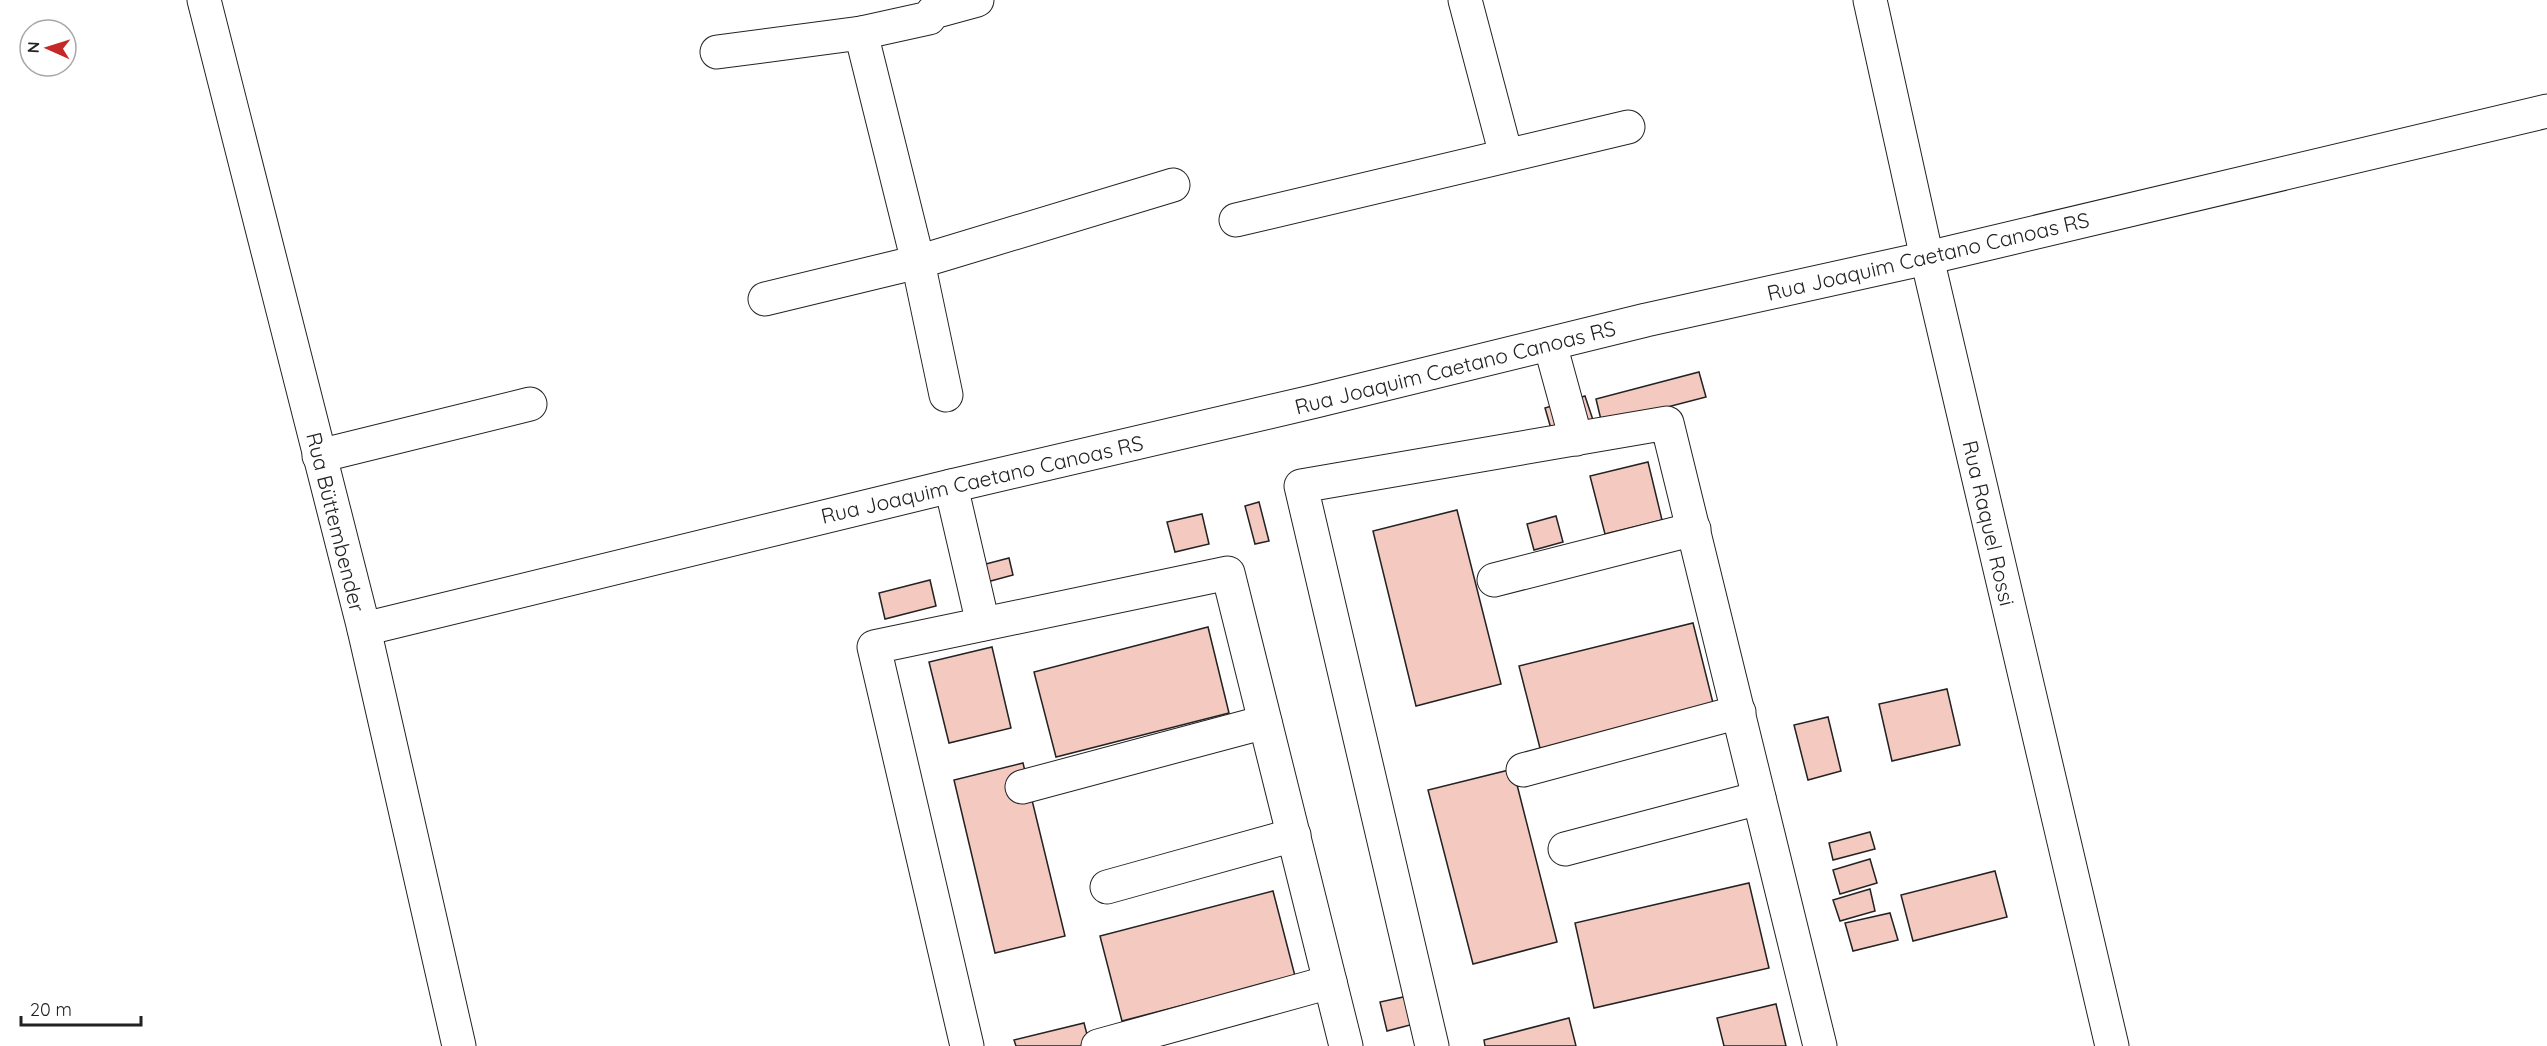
<svg xmlns="http://www.w3.org/2000/svg" width="2547" height="1046" viewBox="0 0 2547 1046" font-family="Quicksand,sans-serif">
<rect width="100%" height="100%" fill="#fff"/>
<!-- building -->
<g fill="#f3c9c0" stroke="#222" stroke-width="1.5">
<path d="M1699,372L1706,397L1602,424L1596,399Z"/>
<path d="M1585,396L1593,420L1552,432L1545,408Z"/>
<path d="M1648,462L1662,520L1605,534L1590,476Z"/>
<path d="M1259,502L1269,541L1255,544L1245,506Z"/>
<path d="M1457,510L1501,684L1416,706L1373,531Z"/>
<path d="M1202,514L1209,544L1175,552L1167,522Z"/>
<path d="M1556,516L1563,542L1534,550L1527,524Z"/>
<path d="M1009,558L1013,575L987,582L982,565Z"/>
<path d="M930,580L936,606L885,619L879,593Z"/>
<path d="M1693,623L1714,707L1541,752L1519,666Z"/>
<path d="M1208,627L1229,713L1056,757L1034,672Z"/>
<path d="M992,647L1011,728L949,743L929,662Z"/>
<path d="M1947,689L1960,745L1892,761L1879,704Z"/>
<path d="M1828,717L1841,771L1808,780L1794,725Z"/>
<path d="M1023,763L1065,936L995,953L954,780Z"/>
<path d="M1513,769L1557,942L1473,964L1428,790Z"/>
<path d="M1870,832L1875,849L1833,860L1829,843Z"/>
<path d="M1870,859L1877,883L1840,894L1833,870Z"/>
<path d="M1995,871L2007,917L1913,941L1901,895Z"/>
<path d="M1749,883L1769,968L1594,1008L1575,923Z"/>
<path d="M1870,889L1875,911L1840,921L1833,900Z"/>
<path d="M1273,891L1295,976L1122,1021L1100,936Z"/>
<path d="M1890,913L1898,940L1853,951L1845,923Z"/>
<path d="M1408,996L1414,1024L1387,1031L1380,1002Z"/>
<path d="M1776,1004L1786,1046H1724L1717,1018Z"/>
<path d="M1569,1018L1576,1046H1485L1484,1040Z"/>
<path d="M1084,1023L1090,1046H1016L1014,1040Z"/>
</g>
<g fill="none" stroke-linecap="round" stroke-linejoin="round">
<defs>
<g id="minor">
<path d="M204,0L364,629L459,1046"/>
<path d="M1465,0L1506,155"/>
<path d="M1870,0L1927,258L2112,1046"/>
<path d="M861,33L918,262L946,395"/>
<path d="M717,52L861,33L929,18L933,12L977,0"/>
<path d="M1236,220L1628,127"/>
<path d="M765,299L918,262L1173,185"/>
<path d="M1550,344L1576,439"/>
<path d="M319,456L530,404"/>
<path d="M951,486L983,624"/>
<path d="M1494,580L1694,529"/>
<path d="M364,629L951,486L1316,401L1646,320L1927,258L2547,111"/>
<path d="M1523,770L1739,712"/>
<path d="M1022,787L1265,722"/>
<path d="M1565,849L1759,798"/>
<path d="M1107,887L1294,835"/>
<path d="M967,1046L874,647L1228,573L1346,1046"/>
<path d="M1098,1046L1330,982"/>
<path d="M1432,1046L1301,486L1667,423L1820,1046"/>
</g>
</defs>
<!-- minor casing -->
<use href="#minor" stroke="#222" stroke-width="35"/>
<!-- minor -->
<use href="#minor" stroke="#fff" stroke-width="33"/>
</g>
<g text-anchor="middle" dominant-baseline="central" stroke-width="4.5" stroke-linejoin="round" paint-order="stroke">
<!-- street labels -->
<g font-size="21" fill="#222" stroke="#fff">
<text transform="translate(1928 256) rotate(-13)">Rua Joaquim Caetano Canoas RS</text>
<text transform="translate(1455 367) rotate(-14)">Rua Joaquim Caetano Canoas RS</text>
<text transform="translate(982 479) rotate(-13)">Rua Joaquim Caetano Canoas RS</text>
<text transform="translate(336 522) rotate(76)">Rua Büttembender</text>
<text transform="translate(1989 523) rotate(77)">Rua Raquel Rossi</text>
</g>
</g>
<!-- north arrow -->
<g transform="translate(48 48) rotate(273)"><circle r="28" fill="#ffffff" stroke="#a7a7a7" stroke-width="1.5"/>
<path d="M0-4.5L10 22L0 15L-10 22Z" fill="#c62828"/>
<text y="-9" font-size="16" font-weight="bold" text-anchor="middle" fill="#222222">N</text>
</g>
<!-- scale -->
<path d="M21 1016v9h120v-9" fill="none" stroke="#222222" stroke-width="3"/>
<text x="30" y="1016" font-size="18" fill="#222222" stroke="#ffffff" stroke-width="4.5" paint-order="stroke">20 m</text>
</svg>
